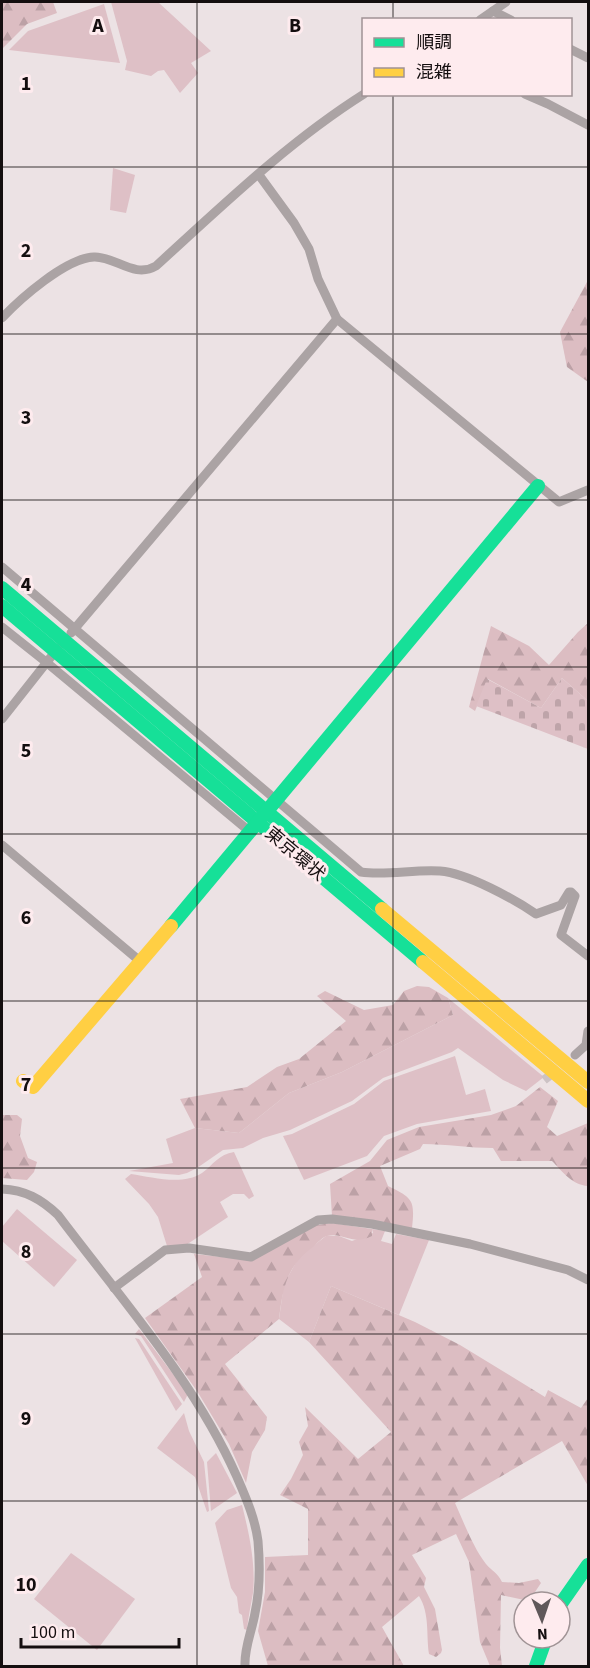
<svg xmlns="http://www.w3.org/2000/svg" width="590" height="1668" viewBox="0 0 590 1668" font-family="'Source Sans 3','Noto Sans JP',sans-serif">
<defs>
<pattern id="forest-firs" width="22" height="20" patternUnits="userSpaceOnUse" patternTransform="scale(1.5)"><rect width="22" height="20" fill="#dcbdc2"/><path d="M5 1l3.5 6h-7zM16 11l3.5 6h-7z" fill="#bca1a6"/></pattern>
<pattern id="cemetery-stones" width="16" height="16" patternUnits="userSpaceOnUse" patternTransform="scale(1.5)"><rect width="16" height="16" fill="#dec0c6"/><path d="M2 7V4a2 2 0 0 1 4 0v3zM10 15v-3a2 2 0 0 1 4 0v3z" fill="#bea4a9"/></pattern>
</defs>
<rect width="100%" height="100%" fill="#ece2e4"/>
<!-- grass -->
<g fill="#dec0c6">
<path d="M111,2H158L211,51L191,63L198,73L180,93L164,70L158,71L151,76L125,70L127,61Z"/>
<path d="M104,4L120,63L9,50L28,31Z"/>
<path d="M113,168L135,175L126,213L110,210Z"/>
<path d="M448,998L544,1077L526,1091L503,1080L458,1048L452,1052L383,1078L352,1101L290,1130L263,1138L243,1148L223,1150L197,1168L187,1173L179,1175L129,1171L173,1163L166,1139L195,1128L239,1133L289,1093L342,1072L453,1015Z"/>
<path d="M455,1056L466,1095L485,1089L491,1111L417,1124L384,1136L367,1156L304,1180L283,1136L292,1134L354,1104L384,1081Z"/>
<path d="M234,1152L254,1196L249,1199L244,1194H233L220,1202L228,1217L186,1245L167,1246L158,1217L149,1204L125,1179L131,1174C152,1177 182,1186 202,1173C213,1165 219,1154 234,1152Z"/>
<path d="M17,1209L77,1260L54,1287L2,1241V1227Z"/>
<path d="M372,1229L385,1231L381,1241L392,1244L396,1234L429,1240L399,1315L331,1286L309,1342L279,1319L284,1284L299,1257L326,1236H339L352,1241L373,1233Z"/>
<path d="M139,1329L188,1394L184,1402L141,1336L135,1334Z"/>
<path d="M135,1338L139,1339L182,1404L176,1411Z"/>
<path d="M184,1413L189,1431L204,1462L209,1511L207,1512L195,1477L157,1448Z"/>
<path d="M216,1453L237,1493L211,1511L207,1462Z"/>
<path d="M242,1505C249,1533 256,1564 253,1593C251,1605 248,1617 247,1630L244,1629L242,1615L239,1613L237,1597L231,1588L215,1523L227,1510Z"/>
<path d="M71,1553L135,1599L97,1650L34,1599Z"/>
</g>
<!-- forest -->
<g fill="url(#forest-firs)">
<path d="M2,2H53L57,13L27,24L2,49Z"/>
<path d="M588,280V382L567,367L560,332Z"/>
<path d="M588,623V701L562,678L541,708L488,679L475,711L469,707L491,626L529,646L549,665L578,632Z"/>
<path d="M417,986L429,987L448,998L453,1015L342,1072L289,1093L239,1133L195,1128L180,1099L247,1087L277,1067L299,1059L346,1021L317,996L325,991L364,1010L393,1005L404,991Z"/>
<path d="M540,1087L558,1101L547,1127L557,1136L588,1123V1186C572,1185 563,1172 552,1161H501L493,1148C469,1148 447,1144 423,1144L420,1149L380,1166L388,1186C413,1198 415,1200 412,1228L332,1216L330,1184L370,1161L387,1140L419,1127L491,1115L516,1106Z"/>
<path d="M3,1115H17L22,1119L20,1136L28,1158L37,1162L34,1172L27,1180L2,1178V1117Z"/>
<path d="M332,1223L372,1229V1236C352,1246 344,1232 327,1236C323,1237 317,1243 313,1247C286,1267 283,1288 279,1319L225,1364L267,1417L265,1430L252,1452L246,1483L229,1444L197,1391L145,1318L202,1277L194,1254L250,1260L317,1225Z"/>
<path d="M331,1286L415,1322L460,1345L545,1397L548,1390L581,1408L588,1398V1486L562,1441L455,1503C464,1523 473,1547 486,1564C492,1571 498,1573 502,1582L519,1583L538,1579L541,1583L529,1601L501,1595L500,1648L502,1666H490L480,1642L469,1562L456,1534L412,1555L426,1578L424,1587L435,1609L442,1650L441,1653L436,1657L429,1654C426,1634 430,1614 419,1596L382,1627L404,1666H268L258,1631L265,1592V1557L308,1555V1509L280,1495L291,1479L303,1455L299,1442L308,1426L305,1407L358,1459L391,1432L309,1342Z"/>
</g>
<!-- cemetery -->
<path fill="url(#cemetery-stones)" d="M562,678L588,701V749L476,706L487,679L541,708Z"/>
<g fill="none" stroke-linecap="round" stroke-linejoin="round">
<!-- street-tunnel -->
<path stroke="#ccc2c4" stroke-width="9" stroke-dasharray="9 4.5" stroke-linecap="butt" d="M544,1080L557,1070"/>
<!-- street -->
<g stroke="#aba3a4" stroke-width="9">
<path d="M493,11L511,20"/>
<path d="M480,20L506,2"/>
<path d="M570,49L588,58"/>
<path d="M525,94L548,104L588,125"/>
<path d="M259,175L294,223L309,249L318,279L337,319L559,502L588,490"/>
<path d="M2,318C20,299 66,258 94,257C115,256 134,279 156,266C222,206 288,142 364,94"/>
<path d="M2,567L361,872C385,876 415,869 440,871C467,873 514,899 536,914L561,905L569,892H571L575,896L561,935L588,956"/>
<path d="M2,627L46,662L249,831"/>
<path d="M71,633L337,319"/>
<path d="M2,719L58,648"/>
<path d="M2,845L141,962"/>
<path d="M575,1055L586,1045L588,1031"/>
<path d="M2,1189C25,1190 41,1199 58,1215C121,1299 194,1380 237,1477C246,1498 255,1518 258,1541C260,1565 260,1590 255,1613C252,1631 244,1648 245,1666"/>
<path d="M114,1288L165,1250L189,1248L251,1257L318,1220L332,1219L372,1224L470,1244L568,1270L588,1280"/>
</g>
<!-- fast -->
<g stroke="#16e098" stroke-width="14">
<path d="M2,588L382,909"/>
<path d="M2,606L423,962"/>
<path d="M171,926L538,486"/>
<path d="M560,1605L588,1565"/>
<path d="M536,1666L546,1638"/>
</g>
<!-- slow -->
<g stroke="#ffcf43" stroke-width="14">
<path d="M382,909L588,1082"/>
<path d="M423,962L588,1101"/>
<path d="M23,1081L33,1087L171,926"/>
</g>
</g>
<!-- grid -->
<path fill="none" stroke="#140e0f" stroke-width="1.5" stroke-opacity="0.55" d="M197,2V1666M393,2V20M393,94V1666M2,167H588M2,334H588M2,500H588M2,667H588M2,834H588M2,1001H588M2,1168H588M2,1334H588M2,1501H588"/>
<g text-anchor="middle" dominant-baseline="central" stroke-width="6" stroke-linejoin="round" paint-order="stroke">
<!-- street labels -->
<g font-size="18" fill="#140e0f" stroke="#feebee">
<text transform="translate(295 854) rotate(40)">東京環状</text>
</g>
</g>
<g font-size="20" text-anchor="middle" font-weight="bold" fill="#140e0f" stroke="#feebee" stroke-width="6" stroke-linejoin="round" paint-order="stroke">
<text x="98" y="32">A</text>
<text x="295" y="32">B</text>
<text x="26" y="90">1</text>
<text x="26" y="257">2</text>
<text x="26" y="424">3</text>
<text x="26" y="591">4</text>
<text x="26" y="757">5</text>
<text x="26" y="924">6</text>
<text x="26" y="1091">7</text>
<text x="26" y="1258">8</text>
<text x="26" y="1425">9</text>
<text x="26" y="1591">10</text>
</g>
<!-- border -->
<rect width="590" height="1668" fill="none" stroke="#140e0f" stroke-width="6"/>
<!-- legend -->
<rect x="362" y="18" width="210" height="78" fill="#feebee" stroke="#a09395" stroke-width="1.5"/>
<rect x="374" y="38" width="30" height="9" fill="#16e098" stroke="#a09395" stroke-width="1.5"/>
<text x="416" y="48" font-size="18" fill="#140e0f">順調</text>
<rect x="374" y="68" width="30" height="9" fill="#ffcf43" stroke="#a09395" stroke-width="1.5"/>
<text x="416" y="78" font-size="18" fill="#140e0f">混雑</text>
<!-- north arrow -->
<g transform="translate(542 1620) rotate(178)"><circle r="28" fill="#feebee" stroke="#a09395" stroke-width="1.5"/>
<path d="M0-4.5L10 22L0 15L-10 22Z" fill="#60585a"/>
<text y="-9" font-size="16" font-weight="bold" text-anchor="middle" fill="#140e0f">N</text>
</g>
<!-- scale -->
<path d="M21 1638v9h158v-9" fill="none" stroke="#140e0f" stroke-width="3"/>
<text x="30" y="1638" font-size="18" fill="#140e0f" stroke="#feebee" stroke-width="4.5" paint-order="stroke">100 m</text>
</svg>
